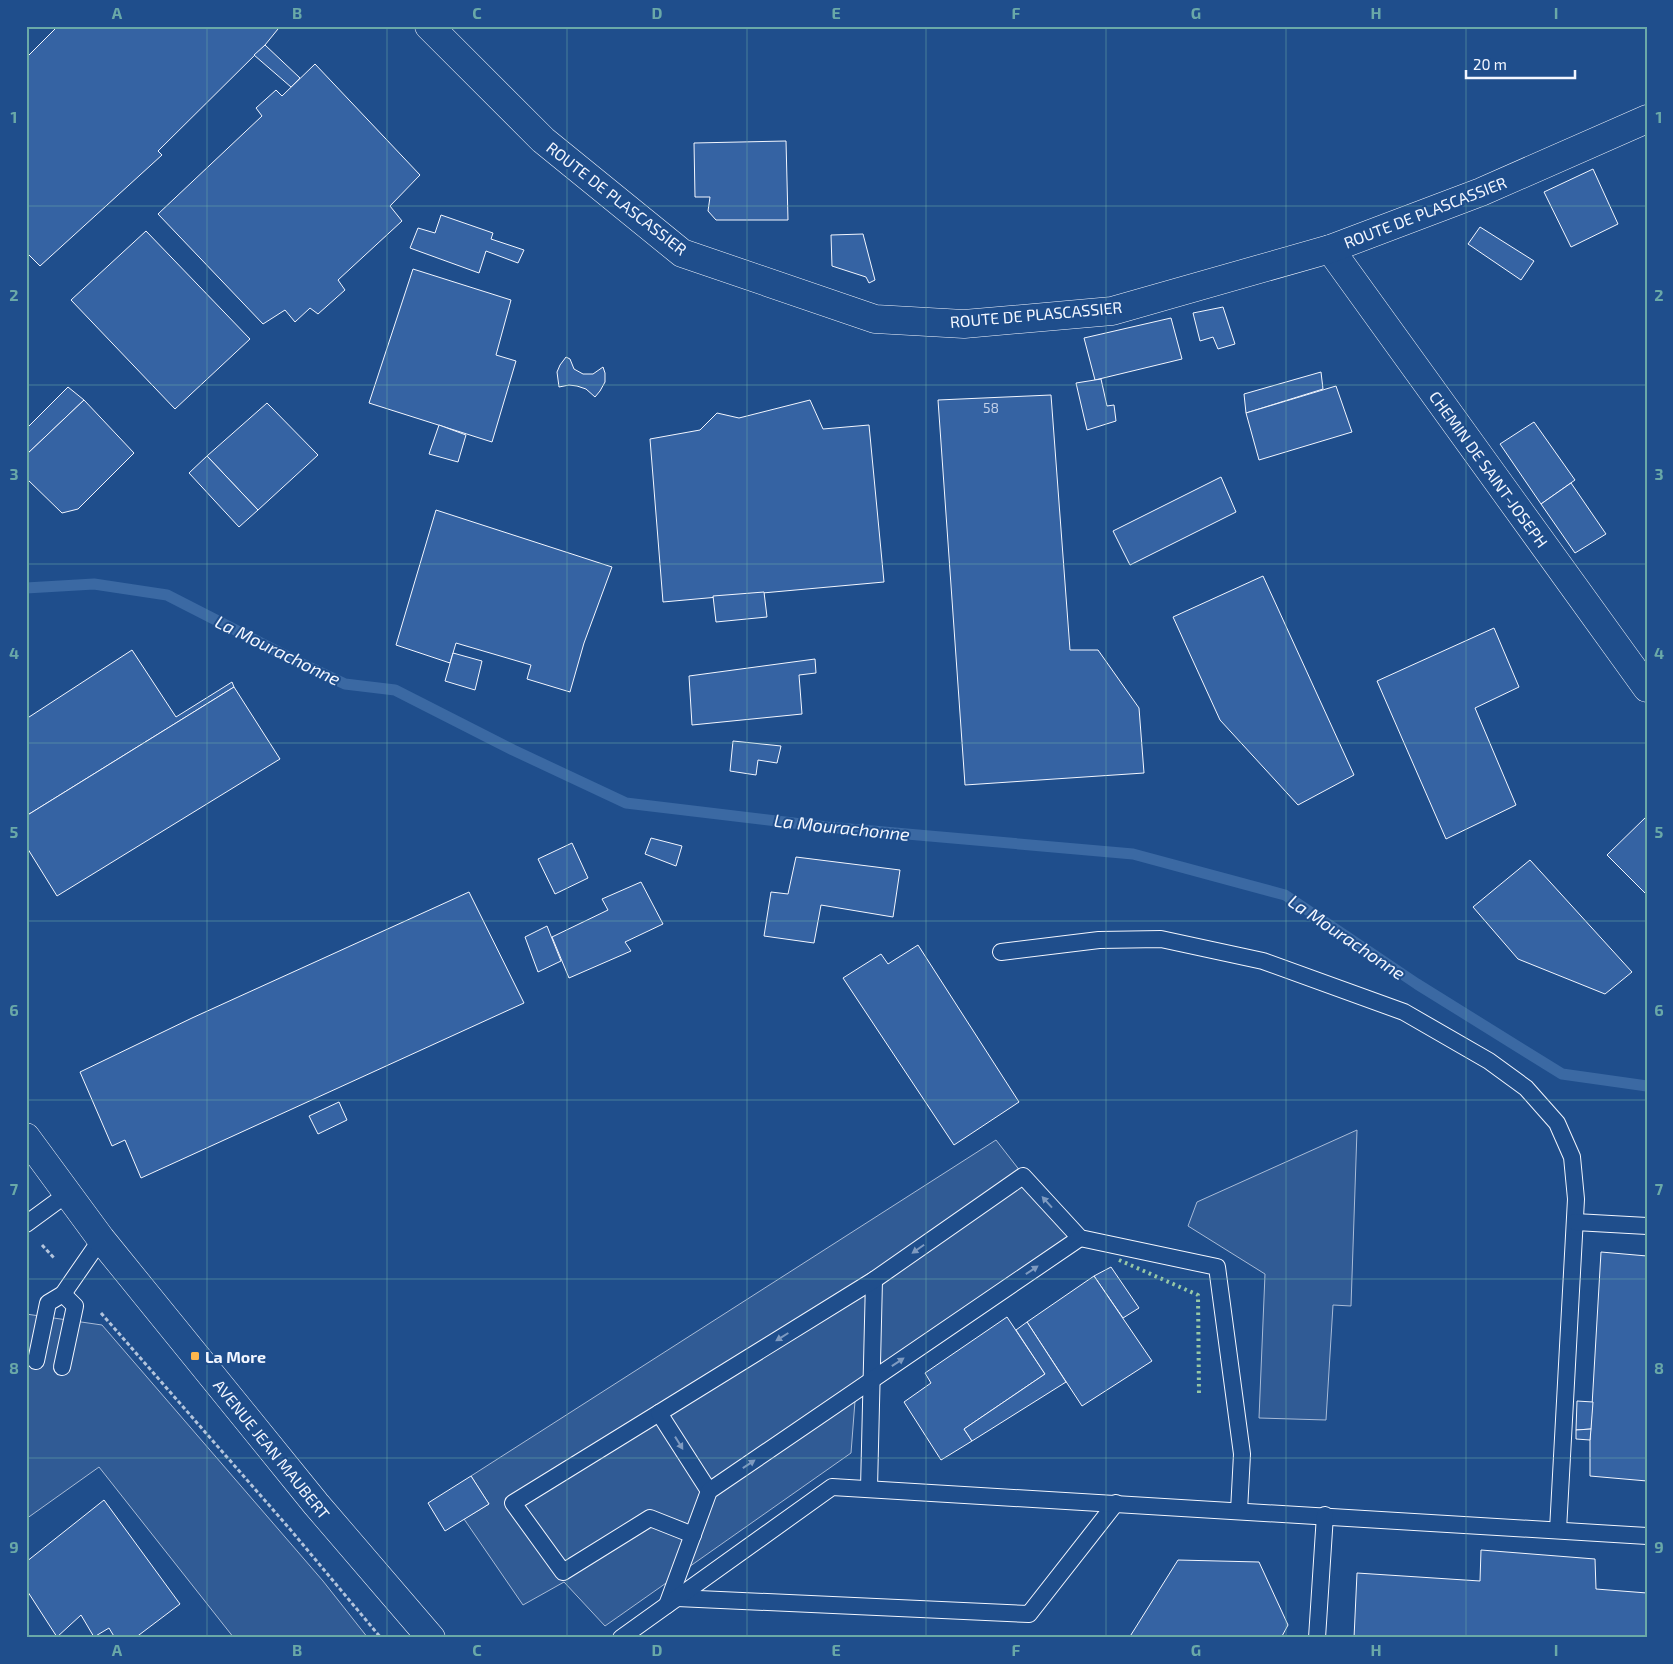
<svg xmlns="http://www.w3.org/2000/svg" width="1673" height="1664" viewBox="0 0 1673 1664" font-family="'Exo 2',sans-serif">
<rect width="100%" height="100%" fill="#1f4e8c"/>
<!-- parking -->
<g fill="#305b95" stroke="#a8bbd7">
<path d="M1357,1130L1351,1306L1333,1305L1326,1420L1259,1418L1265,1274L1188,1226L1197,1202Z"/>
<path d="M996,1140L1024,1176L1080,1238L855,1401L851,1453L605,1626L564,1582L523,1605L464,1519L489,1504L471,1476Z"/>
<path d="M26,1314L102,1325L323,1581L368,1638H234L99,1467L26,1519Z"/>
</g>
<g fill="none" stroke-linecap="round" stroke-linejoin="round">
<!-- stream -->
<path stroke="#3b69a3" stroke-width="11" d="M26,588L94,584L167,595L296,661L345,684L395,690L513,750L626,803L827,827L1133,854L1285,895L1417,984L1562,1074L1647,1086"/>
</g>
<!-- building -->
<g fill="#3563a3" stroke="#f2f6ff">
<path d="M58,26H275L278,29L265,45L158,151L162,155L40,266L26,252V58Z"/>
<path d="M265,45L300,78L291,87L254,55Z"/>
<path d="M315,64L420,175L390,206L402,221L338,280L345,290L318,314L310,308L295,322L285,310L263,324L158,214L262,116L256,108L276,90L282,96Z"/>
<path d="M786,141L788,220H716L708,211L710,197H695L694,143Z"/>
<path d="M1593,169L1618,224L1571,247L1544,192Z"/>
<path d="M441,215L493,233L491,239L524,250L518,263L486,251L479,273L410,248L418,228L435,233Z"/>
<path d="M1480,227L1534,261L1521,280L1468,244Z"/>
<path d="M146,231L250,339L175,409L71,300Z"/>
<path d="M863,234L875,280L869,283L866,277L832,266L831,235Z"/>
<path d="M413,269L511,300L496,355L516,361L492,442L369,403Z"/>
<path d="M1223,307L1235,344L1218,349L1213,337L1200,341L1193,313Z"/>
<path d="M1171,318L1182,359L1095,380L1084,338Z"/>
<path d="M566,357L570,359L574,369L583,374H593L603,367L605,373V382L600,391L595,397L586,389L577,386L569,385L559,387L557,372L560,365Z"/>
<path d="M1321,372L1323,389L1246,413L1244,394Z"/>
<path d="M1101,379L1107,406L1114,405L1116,421L1087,430L1076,383Z"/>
<path d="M1336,386L1352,432L1259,460L1246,413Z"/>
<path d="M68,387L84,400L26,455V429Z"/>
<path d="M1051,395L1070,650H1098L1139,708L1144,773L965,785L938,400Z"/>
<path d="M84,400L134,453L78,509L62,513L26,478V455Z"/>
<path d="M810,400L823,429L869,425L884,582L663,602L650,439L700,430L717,413L739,418Z"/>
<path d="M267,403L318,455L258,510L207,456Z"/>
<path d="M1534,422L1575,480L1541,504L1500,444Z"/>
<path d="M439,425L466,435L458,462L429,454Z"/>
<path d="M207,456L258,510L239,527L189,473Z"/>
<path d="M1221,477L1236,512L1130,565L1113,531Z"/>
<path d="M1571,483L1606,534L1575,553L1541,504Z"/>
<path d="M436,510L612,567L584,643L570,692L527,679L531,665L456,643L450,663L396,645Z"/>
<path d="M1263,576L1354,775L1298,805L1220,720L1173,617Z"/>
<path d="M764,592L767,617L716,622L713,596Z"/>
<path d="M1494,628L1519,687L1475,708L1516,805L1446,839L1377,681Z"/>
<path d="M132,650L176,717L232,682L234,687L26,816V719Z"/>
<path d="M453,653L482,661L475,690L445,681Z"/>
<path d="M815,659L816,673L799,675L802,714L692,725L689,676Z"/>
<path d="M234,687L280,759L57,896L26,846V816Z"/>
<path d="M733,741L781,746L777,763L758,760L756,775L730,771Z"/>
<path d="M1647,816V895L1607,855Z"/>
<path d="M651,838L682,846L676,866L645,854Z"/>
<path d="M572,843L588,878L555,894L538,859Z"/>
<path d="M796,857L900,870L893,917L821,905L814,943L764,936L771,892L788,894Z"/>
<path d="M1530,860L1632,972L1605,994L1518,959L1473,907Z"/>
<path d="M641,882L663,924L625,942L631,951L569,978L552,937L608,910L602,899Z"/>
<path d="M469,892L524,1003L141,1178L125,1140L112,1146L80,1072L192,1018Z"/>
<path d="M547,926L561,961L538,972L525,937Z"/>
<path d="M918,945L1019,1102L954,1145L843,978L881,954L888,964Z"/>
<path d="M339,1102L347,1120L318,1134L309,1116Z"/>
<path d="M1601,1252L1647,1256V1481L1590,1476V1440Z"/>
<path d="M1111,1267L1139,1308L1123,1318L1094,1276Z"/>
<path d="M1094,1276L1152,1361L1082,1406L1027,1322Z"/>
<path d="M1007,1317L1045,1374L964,1429L972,1441L941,1460L904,1402L931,1383L925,1373Z"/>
<path d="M1027,1322L1066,1382L972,1441L964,1429L1045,1374L1016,1330Z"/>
<path d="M1577,1401L1593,1402L1591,1429L1576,1430Z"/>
<path d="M1591,1429L1590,1440L1576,1439V1430Z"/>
<path d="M471,1476L489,1504L445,1531L428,1503Z"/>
<path d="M104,1500L180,1604L135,1638H115L109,1628L94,1637L81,1615L57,1637L26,1589V1562Z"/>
<path d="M1481,1550L1595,1559L1596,1589L1647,1593V1638H1354L1357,1573L1480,1581Z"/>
<path d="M1178,1560L1259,1562L1288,1625L1281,1638H1129Z"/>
</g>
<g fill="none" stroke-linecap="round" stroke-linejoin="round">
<defs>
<g id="lane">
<path d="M1001,952L1099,940L1161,939L1263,961L1404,1012L1489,1061L1526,1088L1557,1123L1572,1157L1576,1199L1558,1530"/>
<path d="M1575,1222L1647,1226"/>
<path d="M26,1224L67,1194"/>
<path d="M36,1361L48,1303L63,1294L101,1239"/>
<path d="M62,1367L75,1306L63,1294"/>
<path d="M659,1413L513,1503L563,1572L650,1518L693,1535"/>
<path d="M869,1488L874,1280"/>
<path d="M709,1491L659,1413L874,1280L1023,1176L1080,1238L1217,1267L1242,1454L1239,1511"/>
<path d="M677,1598L1029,1614L1116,1503"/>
<path d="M667,1605L709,1491L1080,1238"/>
<path d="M621,1638L832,1487L1647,1536"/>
<path d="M1317,1638L1325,1515"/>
</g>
<path id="street" d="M1330,249L1647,688"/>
<path id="secondary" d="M429,26L543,140L682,253L875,319L964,324L1112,311L1330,249L1481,192L1647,119"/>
<path id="primary" d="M26,1137L101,1239L316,1504L431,1638"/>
</defs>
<!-- lane casing -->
<use href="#lane" stroke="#f2f6ff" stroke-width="18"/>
<!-- street casing -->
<use href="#street" stroke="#f2f6ff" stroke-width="29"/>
<!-- secondary casing -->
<use href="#secondary" stroke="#f2f6ff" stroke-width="29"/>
<!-- primary casing -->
<use href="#primary" stroke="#f2f6ff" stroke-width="29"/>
<!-- path -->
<g stroke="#b3c4dc" stroke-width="3" stroke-dasharray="4 2.5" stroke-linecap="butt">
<path d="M42,1245L55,1259"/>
<path d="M101,1313L289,1528L381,1638"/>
</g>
<!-- lane -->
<use href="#lane" stroke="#1f4e8c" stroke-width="16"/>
<!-- street -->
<use href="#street" stroke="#1f4e8c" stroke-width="28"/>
<!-- secondary -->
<use href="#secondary" stroke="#1f4e8c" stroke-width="28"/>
<!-- primary -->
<use href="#primary" stroke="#1f4e8c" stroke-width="28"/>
<!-- hedge -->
<path stroke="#97c8a6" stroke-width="4" stroke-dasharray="2.5 4" stroke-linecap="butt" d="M1119,1260L1198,1295L1199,1394"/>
</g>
<!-- one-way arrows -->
<defs><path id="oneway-solid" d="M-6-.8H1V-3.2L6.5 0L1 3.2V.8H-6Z" transform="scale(1.25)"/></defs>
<g fill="#7e9ac0">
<use href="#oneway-solid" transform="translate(1047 1202) rotate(-132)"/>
<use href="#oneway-solid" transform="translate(918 1249) rotate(145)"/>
<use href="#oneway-solid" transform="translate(1032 1270) rotate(-34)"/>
<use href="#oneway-solid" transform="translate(782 1337) rotate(148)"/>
<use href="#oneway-solid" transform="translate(898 1362) rotate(-34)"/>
<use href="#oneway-solid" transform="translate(679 1443) rotate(58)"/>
<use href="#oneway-solid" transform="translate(749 1464) rotate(-34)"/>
</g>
<!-- grid -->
<path fill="none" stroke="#6aa9a8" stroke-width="1" stroke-opacity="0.55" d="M207,26V1638M387,26V1638M567,26V1638M747,26V1638M926,26V1638M1106,26V1638M1286,26V1638M1466,26V1638M26,206H1647M26,385H1647M26,564H1647M26,743H1647M26,921H1647M26,1100H1647M26,1279H1647M26,1458H1647"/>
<!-- markers -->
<rect fill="#ffb74d" stroke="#1f4e8c" stroke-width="2" x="190" y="1351" width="10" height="10" rx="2.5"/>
<g text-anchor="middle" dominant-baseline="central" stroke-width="4" stroke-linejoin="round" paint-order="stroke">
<!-- number labels -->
<g font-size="14" fill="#c3d1e8">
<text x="991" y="407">58</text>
</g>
<!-- street labels -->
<g font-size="16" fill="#f2f6ff" stroke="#1f4e8c">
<text transform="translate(617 198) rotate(38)">ROUTE DE PLASCASSIER</text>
<text transform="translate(1425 212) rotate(-21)">ROUTE DE PLASCASSIER</text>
<text transform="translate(1036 314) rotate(-5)">ROUTE DE PLASCASSIER</text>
<text transform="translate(1489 469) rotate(54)">CHEMIN DE SAINT-JOSEPH</text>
<text transform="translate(272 1449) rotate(51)">AVENUE JEAN MAUBERT</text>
</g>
<!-- poi labels -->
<g font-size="16" font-weight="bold" fill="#f2f6ff" stroke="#1f4e8c" text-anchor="start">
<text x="205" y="1356">La More</text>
</g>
<!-- water labels -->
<g font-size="18" font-style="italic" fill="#f2f6ff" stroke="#1f4e8c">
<text transform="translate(278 650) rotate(26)">La Mourachonne</text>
<text transform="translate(842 827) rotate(6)">La Mourachonne</text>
<text transform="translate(1347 937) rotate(34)">La Mourachonne</text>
</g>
</g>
<!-- border -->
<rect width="1673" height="1664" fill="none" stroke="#1f4e8c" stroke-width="55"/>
<!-- scale -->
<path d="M1466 70v8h109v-8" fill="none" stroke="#f2f6ff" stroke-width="2.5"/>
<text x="1473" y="70" font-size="15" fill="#f2f6ff" stroke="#1f4e8c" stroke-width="4" paint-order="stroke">20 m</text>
<rect x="28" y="28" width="1618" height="1608" fill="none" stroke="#6aa9a8" stroke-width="2"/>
<g font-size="16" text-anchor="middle" font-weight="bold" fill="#6aa9a8">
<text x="117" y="19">A</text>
<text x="297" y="19">B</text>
<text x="477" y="19">C</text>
<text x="657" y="19">D</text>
<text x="836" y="19">E</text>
<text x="1016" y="19">F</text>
<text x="1196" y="19">G</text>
<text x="1376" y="19">H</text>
<text x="1556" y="19">I</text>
<text x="14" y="123">1</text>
<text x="1659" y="123">1</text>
<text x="14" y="301">2</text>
<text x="1659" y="301">2</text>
<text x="14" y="480">3</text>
<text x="1659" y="480">3</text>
<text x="14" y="659">4</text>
<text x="1659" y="659">4</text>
<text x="14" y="838">5</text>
<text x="1659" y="838">5</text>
<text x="14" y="1016">6</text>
<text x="1659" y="1016">6</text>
<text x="14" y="1195">7</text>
<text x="1659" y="1195">7</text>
<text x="14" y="1374">8</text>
<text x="1659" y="1374">8</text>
<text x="14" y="1553">9</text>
<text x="1659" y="1553">9</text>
<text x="117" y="1656">A</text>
<text x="297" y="1656">B</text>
<text x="477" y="1656">C</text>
<text x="657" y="1656">D</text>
<text x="836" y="1656">E</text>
<text x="1016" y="1656">F</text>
<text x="1196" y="1656">G</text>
<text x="1376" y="1656">H</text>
<text x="1556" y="1656">I</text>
</g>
</svg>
